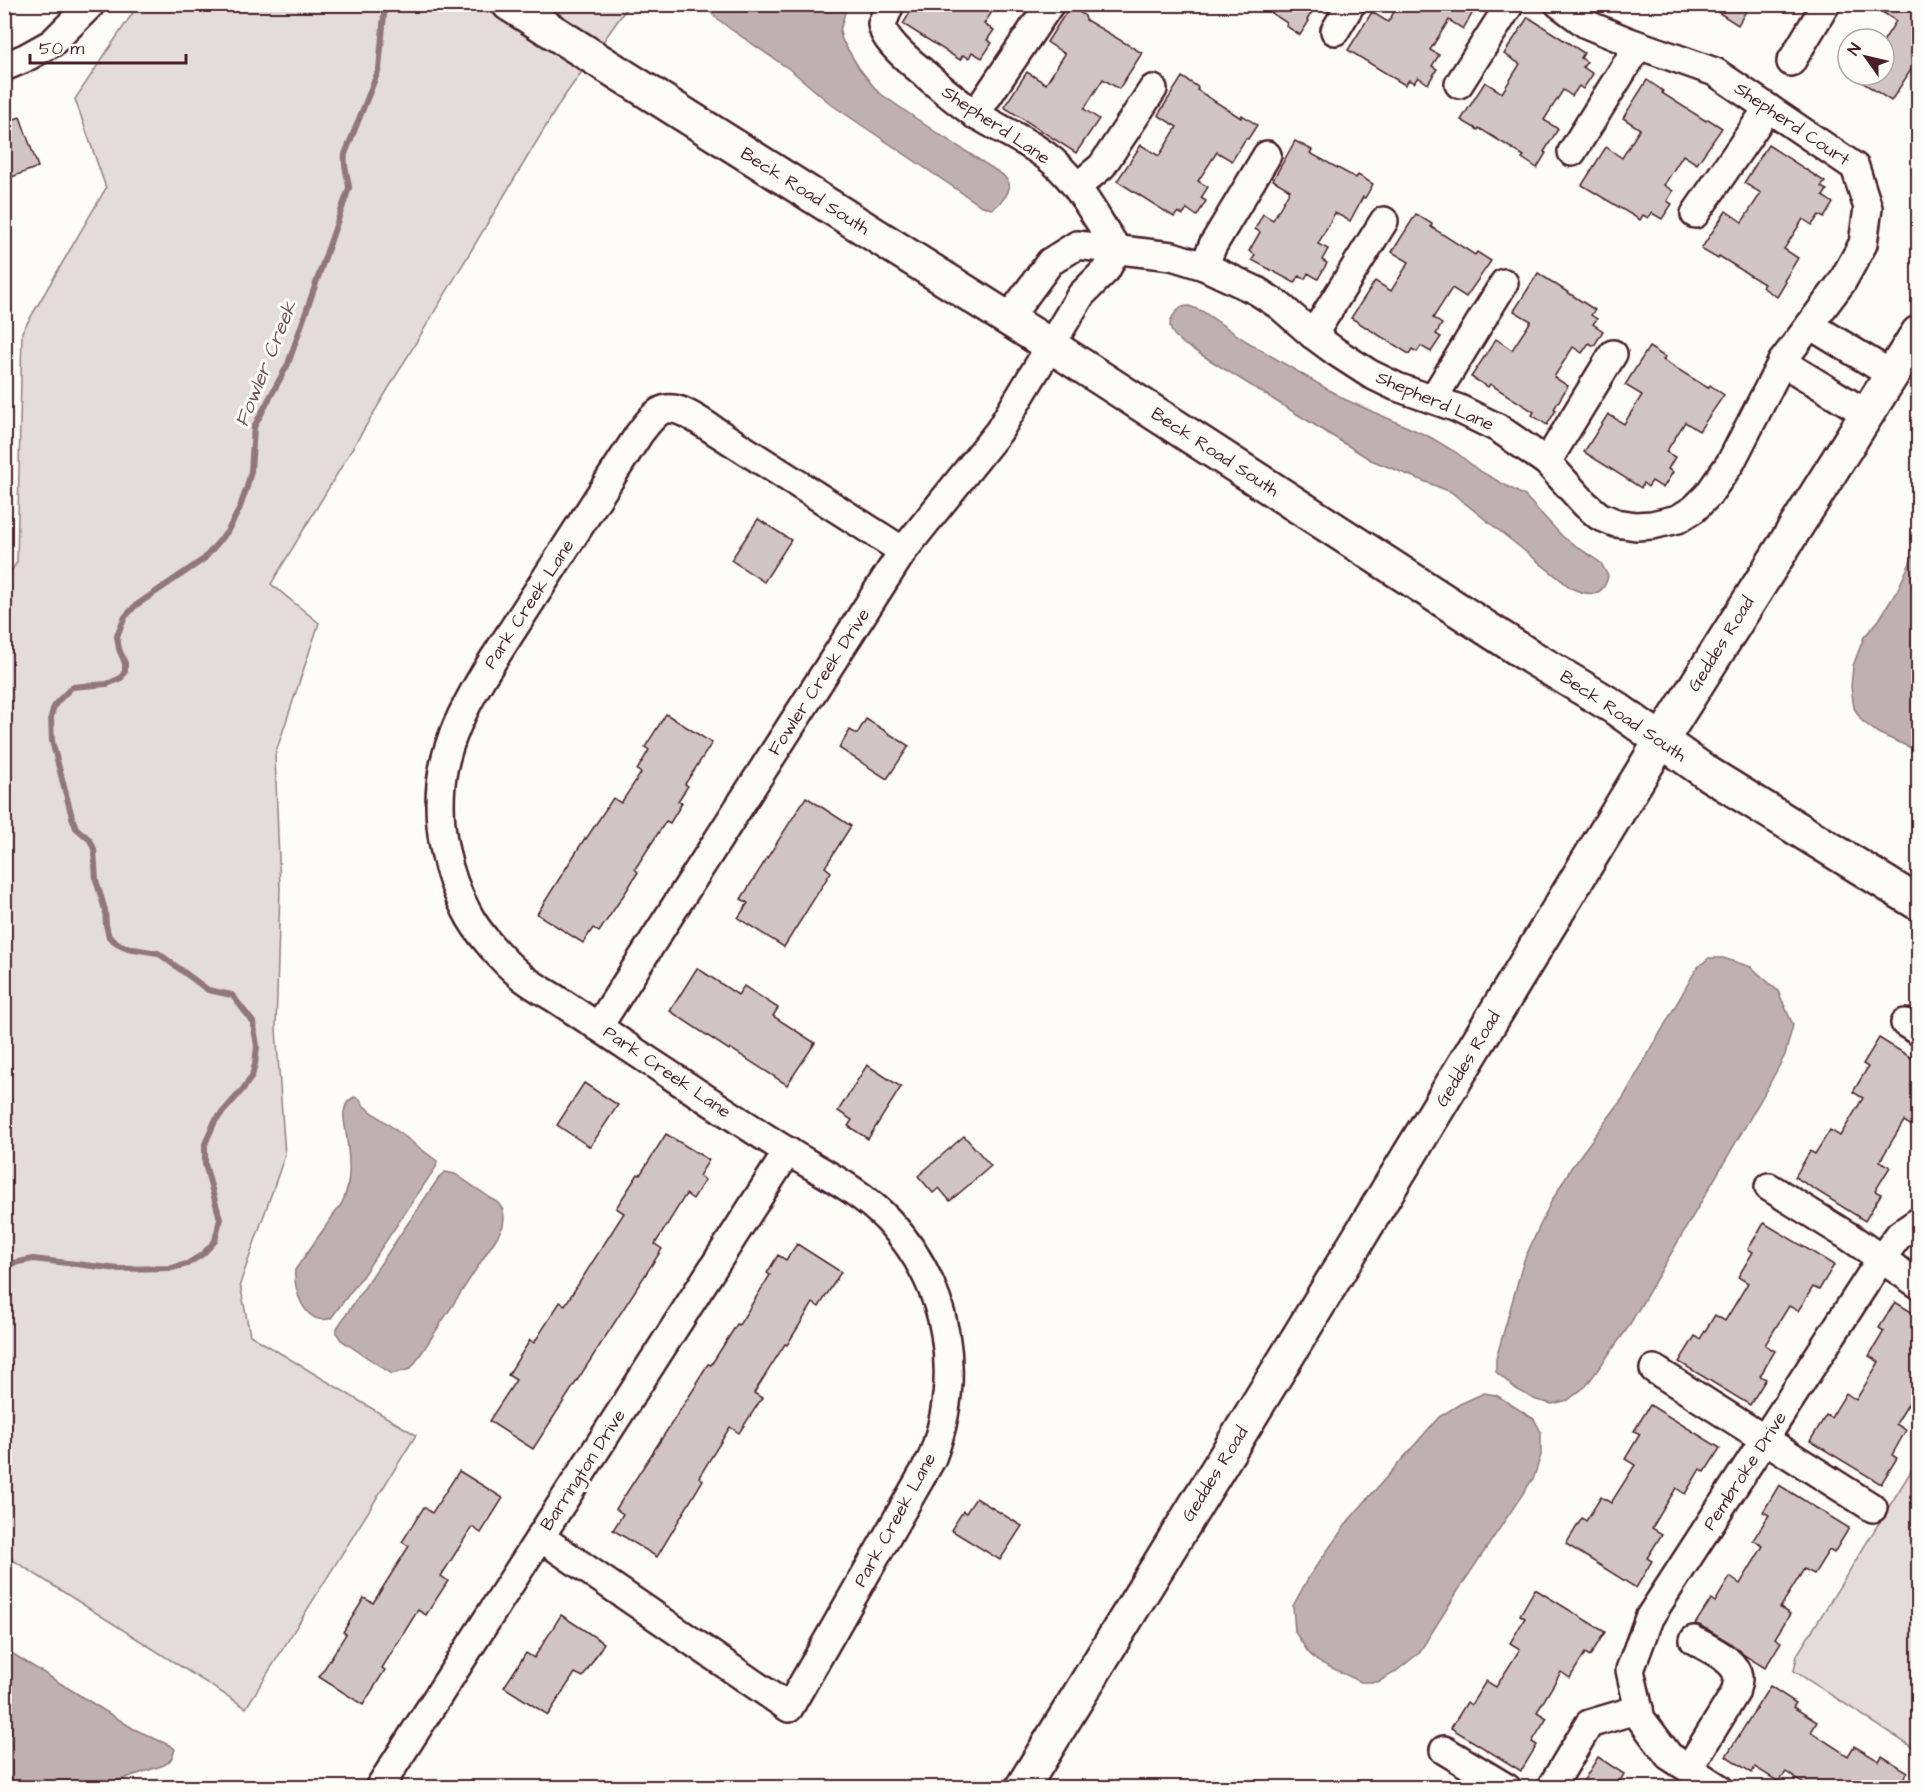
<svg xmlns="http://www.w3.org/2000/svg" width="1923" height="1792" viewBox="0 0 1923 1792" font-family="'Architects Daughter',sans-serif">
<rect width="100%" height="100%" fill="#fdfcf7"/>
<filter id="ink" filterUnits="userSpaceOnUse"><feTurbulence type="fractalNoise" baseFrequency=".0167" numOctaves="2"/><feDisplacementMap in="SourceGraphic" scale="12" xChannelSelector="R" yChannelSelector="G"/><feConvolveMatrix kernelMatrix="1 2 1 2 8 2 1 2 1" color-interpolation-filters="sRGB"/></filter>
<g filter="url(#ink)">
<!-- green -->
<g fill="#e3dcda" stroke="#967e82" stroke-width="1.5">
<path d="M138,5H629L561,101L271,584L319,623L275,755L280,888L276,1029L285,1155L240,1284L250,1335L416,1435L246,1708L5,1555L4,582L17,562L22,332L106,188L75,99Z"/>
<path d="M1918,1460V1751L1794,1671L1797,1655Z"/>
</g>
<!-- water -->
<g fill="#c0b1b1" stroke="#91777b" stroke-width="1.5">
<path d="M706,5H847L840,31L842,40L859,68L878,92L937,133L1003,175C1005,178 1009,181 1009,184C1011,194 998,206 991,209L980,205L832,105L792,71L729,28L713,15Z"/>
<path d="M1189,306L1202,311L1246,341L1344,399L1430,437L1457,453L1478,470L1525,496L1563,537L1601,563L1608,576C1603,598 1588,596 1571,588L1451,492L1371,460L1184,344C1167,332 1165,321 1181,307Z"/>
<path d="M1918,545V751L1878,733L1862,721L1854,708L1851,687L1853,666L1864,637L1879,620L1898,589Z"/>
<path d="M1709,958H1723L1751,967L1778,991L1793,1025L1785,1055L1763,1096L1627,1329L1586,1386L1568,1400L1552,1404L1536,1400L1516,1389L1496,1372V1359L1524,1260L1550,1204L1571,1168L1623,1098L1697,968Z"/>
<path d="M354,1097L360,1099L364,1106L437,1161L436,1167L359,1281L331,1318C305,1327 293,1290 295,1270L342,1203C353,1180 349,1156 346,1132C345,1124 342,1116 345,1108C346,1103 349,1100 354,1097Z"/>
<path d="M445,1172L455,1174L498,1203L503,1210L504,1218L503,1226L497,1237L415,1363L410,1369L392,1374L341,1340L337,1334V1328L440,1176Z"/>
<path d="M1484,1393L1496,1395L1534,1419L1541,1432V1455L1534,1477L1461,1586L1419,1653L1394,1673L1378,1682H1361L1317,1661L1308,1652L1295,1632L1293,1606L1310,1575L1349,1520L1439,1417L1460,1404Z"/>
<path d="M5,1649L134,1729L171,1746L175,1749C173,1756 171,1762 164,1765L99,1787H5Z"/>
</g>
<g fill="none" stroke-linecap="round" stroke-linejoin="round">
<!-- stream -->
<path stroke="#91777b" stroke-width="6" d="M4,1265L33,1259L119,1269L172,1268L187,1264L203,1254L215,1241L220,1219L205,1164V1144L215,1121L243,1089L252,1076L255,1064L257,1046L253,1022L232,995L208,990L158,953L127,948L117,943L109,937L106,925L105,910L96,880L94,849L90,840L76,828L72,817L52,741L51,717L53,709L57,702L72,687L107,684L121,678L125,671V663L119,649L117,636L125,617L135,606L204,559L227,532L239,510L247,487L251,471L254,427L288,364L349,188C348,176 343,165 345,154L379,69L385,4"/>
</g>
<!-- building -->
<g fill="#d0c5c4" stroke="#4a1f2b" stroke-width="1.5">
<path d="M915,4H997L984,24L994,30L987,40L992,43L982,58L972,52L969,58L963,55L960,60L903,24Z"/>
<path d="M1258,4H1317L1307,20L1309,21L1300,35L1286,26L1287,23Z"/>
<path d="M1399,4H1478L1463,29L1449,20L1430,50L1439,55L1432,66L1437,69L1428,84L1418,77L1414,83L1409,80L1405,85L1348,50L1372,12L1388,22Z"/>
<path d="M1705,4H1750L1738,25Z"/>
<path d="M1870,4H1918V50L1913,60L1916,62L1891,101L1851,75H1884V40L1896,21Z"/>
<path d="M1070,6L1085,16L1086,20L1142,53L1119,89L1103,79L1084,109L1099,119L1076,153L1004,107L1027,72L1046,84L1065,54L1047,42Z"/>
<path d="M1528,17L1584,53L1581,58L1587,62L1583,67L1593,74L1583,89L1579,86L1572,96L1563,90L1544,120L1558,129L1544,152L1546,153L1537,168L1522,158L1524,156L1479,128L1478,130L1461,120L1485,82L1502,93L1520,64L1504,54Z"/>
<path d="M1182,77L1198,87L1197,90L1241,118L1242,115L1257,125L1248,139L1246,138L1232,161L1217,152L1198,181L1208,187L1201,198L1206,201L1197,216L1187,209L1183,215L1178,212L1174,217L1117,181L1141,145L1159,156L1177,127L1158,115Z"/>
<path d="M1647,80L1663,91L1662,93L1706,121L1708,119L1722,128L1697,164L1683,155L1664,185L1673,191L1667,201L1672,204L1662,219L1652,213L1648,218L1643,215L1640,220L1582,185L1606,147L1622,158L1640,129L1623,118Z"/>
<path d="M20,117L38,167L4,180V123Z"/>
<path d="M1295,141L1312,150L1310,153L1356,178L1358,175L1373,184L1365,198L1363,197L1350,221L1335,213L1318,244L1328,249L1322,260L1327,263L1318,279L1308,273L1305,279L1299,276L1295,283L1252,260L1255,255L1249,251L1260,232L1255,229L1263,214L1273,220L1290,190L1273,180Z"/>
<path d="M1768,145L1825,182L1821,187L1827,190L1823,196L1833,203L1824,218L1819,215L1812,225L1803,219L1784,249L1798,258L1784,281L1786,282L1777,297L1762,287L1764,284L1719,256L1718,259L1701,249L1726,211L1742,222L1761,193L1744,183Z"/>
<path d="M1416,214L1432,224L1431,227L1475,255L1477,252L1491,261L1466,297L1452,288L1433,318L1442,324L1436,334L1441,337L1431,352L1421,346L1417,352L1412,349L1409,354L1351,318L1375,281L1391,291L1409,262L1392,252Z"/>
<path d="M1538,273L1595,310L1591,315L1597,319L1593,324L1603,331L1594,346L1589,343L1582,353L1573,347L1554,377L1568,386L1554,409L1556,410L1547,425L1532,415L1534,412L1490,384L1488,387L1471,377L1496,339L1512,350L1531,321L1514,311Z"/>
<path d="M1649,347L1665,357L1663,360L1708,388L1710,385L1724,395L1699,431L1685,422L1666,452L1675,457L1668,469L1673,472L1663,488L1652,481L1648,487L1643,483L1641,488L1584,452L1608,414L1624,424L1642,395L1625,385Z"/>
<path d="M758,519L791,540L764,582L731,560Z"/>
<path d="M666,714L712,743L685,784L688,786L678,801L682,803L670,823L666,821L635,869L638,872L627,890L599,932L593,928L583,943L537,914L585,838L586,839L613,798L621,803L641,773L637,770L649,750L645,747Z"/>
<path d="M866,719L909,746L887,779L839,748L850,730L857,734Z"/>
<path d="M806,797L851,826L825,867L831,872L784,947L738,918L748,903L741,899Z"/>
<path d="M697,968L738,995L744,986L778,1008L773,1016L815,1043L787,1085L730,1048L729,1050L670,1011Z"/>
<path d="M1879,1038L1918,1062V1130L1904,1121L1880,1161L1890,1167L1875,1191L1881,1194L1865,1221L1795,1177L1810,1151L1815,1154L1830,1130L1840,1136L1863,1098L1853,1092L1868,1067L1863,1064Z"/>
<path d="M867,1065L901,1087L868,1139L848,1126L852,1120L838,1111Z"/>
<path d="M584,1083L618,1105L590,1147L557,1125Z"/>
<path d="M666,1134L709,1160L699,1176L705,1180L693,1199L686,1194L655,1244L662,1249L533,1449L489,1421L516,1380L508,1375L530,1340L534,1343L560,1302L565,1305L624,1213L616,1208L638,1174L640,1175Z"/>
<path d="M964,1136L991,1166L950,1201L939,1188L933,1193L918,1176Z"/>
<path d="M1764,1223L1834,1265L1819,1290L1813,1287L1798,1311L1789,1306L1765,1345L1775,1351L1760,1376L1766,1379L1750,1405L1679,1362L1695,1336L1700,1339L1715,1315L1725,1321L1748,1283L1738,1277L1753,1252L1748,1249Z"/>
<path d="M797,1244L841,1272L819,1307L813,1303L787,1345L785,1344L754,1393L762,1398L739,1433L730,1427L699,1477L703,1480L657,1557L613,1530L623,1514L616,1509L697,1384L696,1383L708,1364L711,1365L737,1324L739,1325L770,1275L767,1273L778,1255L786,1260Z"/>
<path d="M1895,1302L1918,1316V1388L1896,1424L1906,1430L1892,1455L1897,1458L1881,1484L1810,1441L1826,1415L1831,1418L1846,1393L1856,1400L1879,1362L1869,1356L1884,1331L1879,1328Z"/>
<path d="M1650,1405L1720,1448L1705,1472L1700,1469L1685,1494L1676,1488L1652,1528L1662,1534L1647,1558L1652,1561L1636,1588L1566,1544L1582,1518L1586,1521L1601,1497L1611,1503L1635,1465L1625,1459L1640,1434L1634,1431Z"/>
<path d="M459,1471L503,1498L481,1533L472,1527L441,1576L448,1581L426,1615L418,1610L382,1668L385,1670L363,1705L319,1677L346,1634L343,1632L364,1598L373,1603L409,1546L402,1542L424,1507L432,1513Z"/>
<path d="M1779,1485L1849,1528L1834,1553L1829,1550L1814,1574L1804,1569L1780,1608L1790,1614L1775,1638L1781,1642L1765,1668L1744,1655L1729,1642L1702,1626L1695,1624L1711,1599L1715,1602L1730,1577L1740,1584L1763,1546L1753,1540L1769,1515L1763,1512Z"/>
<path d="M976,1498L1022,1526L1000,1560L951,1530L963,1511L966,1513Z"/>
<path d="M1535,1589L1605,1632L1590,1656L1585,1653L1570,1678L1561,1672L1537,1712L1547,1718L1532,1742L1537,1745L1521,1771L1451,1728L1467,1702L1471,1705L1486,1681L1496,1687L1520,1649L1510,1643L1525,1618L1520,1615Z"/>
<path d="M561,1615L604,1643L583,1677L575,1673L548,1715L504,1687L526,1653L534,1658Z"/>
<path d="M1770,1686L1796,1703L1793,1707L1817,1722L1811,1732L1848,1756L1854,1746L1879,1761L1882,1756L1908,1772L1898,1788H1810L1786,1772L1779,1782L1755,1767L1752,1773L1726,1756Z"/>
<path d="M1598,1757L1624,1774L1616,1788H1579Z"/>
</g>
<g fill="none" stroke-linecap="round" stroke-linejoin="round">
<defs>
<g id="minor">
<path d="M890,4L882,24C883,29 884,33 887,37C895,49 908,60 919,69C938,85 956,102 977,115C999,129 1024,139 1045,155C1078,179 1094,216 1117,249"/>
<path d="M1335,31L1351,4"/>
<path d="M1791,62L1826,4"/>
<path d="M4,67L25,58L52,43L91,4"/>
<path d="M1459,84L1510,4"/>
<path d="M975,115L1050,4"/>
<path d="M1572,152L1638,46"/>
<path d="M1078,186L1102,166L1153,89"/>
<path d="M1695,214L1768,108"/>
<path d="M1204,266L1213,245L1267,155"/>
<path d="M1008,319L1050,262L1077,245L1172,256L1204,266L1257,291L1280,306L1313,335L1336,352L1370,374L1397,387L1457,408L1498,428L1547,462L1585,504L1599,516L1616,523L1636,526L1652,525L1678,519L1694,509L1708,495L1731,462L1782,362L1842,282L1863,244L1868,208L1855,167L1715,72L1627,41L1586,24L1559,4"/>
<path d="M1810,325L1892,375"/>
<path d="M1313,335L1384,221"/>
<path d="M1782,362L1867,414"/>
<path d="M1433,399L1504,283"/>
<path d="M1547,462L1613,354"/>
<path d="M1905,1023L1918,1031"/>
<path d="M598,1027L903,551L999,431L1081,295L1106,270L1117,249"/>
<path d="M1769,1187L1848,1236L1918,1284"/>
<path d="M1654,1369L1873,1508"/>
<path d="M540,1537L789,1708L932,1458C963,1375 950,1288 889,1221C859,1189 819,1171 782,1148C728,1114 675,1078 622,1043C599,1027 576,1012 553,997C543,991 532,985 522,977C503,961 477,933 466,910C446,873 437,826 441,784C445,744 464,708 484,674L639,434C660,406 667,401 698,420L903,551"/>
<path d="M1444,1750L1507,1788"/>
<path d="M1689,1768L1735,1693C1736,1688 1738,1683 1738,1678C1736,1659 1708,1649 1694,1640"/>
<path d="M379,1788L788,1151"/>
<path d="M1551,1788L1589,1724L1639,1709"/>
<path d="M1719,1788L1669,1756L1641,1719L1630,1670L1649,1618L1881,1259L1899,1235L1918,1222"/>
</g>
<g id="major">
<path d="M509,4L1059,351L1531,657L1614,707L1707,773L1918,903"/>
<path d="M1022,1788L1267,1389L1661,741L1918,333"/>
</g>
</defs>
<!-- minor casing -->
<use href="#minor" stroke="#4a1f2b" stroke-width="32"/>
<!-- major casing -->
<use href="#major" stroke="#4a1f2b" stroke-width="38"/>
<!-- minor -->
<use href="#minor" stroke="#fdfcf7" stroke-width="27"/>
<!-- major -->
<use href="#major" stroke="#fdfcf7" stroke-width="33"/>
</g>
</g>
<g text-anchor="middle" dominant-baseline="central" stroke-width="6" stroke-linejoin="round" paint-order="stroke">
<!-- street labels -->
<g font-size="18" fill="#4a1f2b" stroke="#fdfcf7">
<text transform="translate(1792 124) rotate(34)">Shepherd Court</text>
<text transform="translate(996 125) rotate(34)">Shepherd Lane</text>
<text transform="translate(805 191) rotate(32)">Beck Road South</text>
<text transform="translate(1435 401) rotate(23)">Shepherd Lane</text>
<text transform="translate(1215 452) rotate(33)">Beck Road South</text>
<text transform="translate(529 604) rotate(-57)">Park Creek Lane</text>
<text transform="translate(1721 644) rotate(-58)">Geddes Road</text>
<text transform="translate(819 682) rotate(-57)">Fowler Creek Drive</text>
<text transform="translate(1623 716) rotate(34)">Beck Road South</text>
<text transform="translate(1468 1059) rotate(-59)">Geddes Road</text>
<text transform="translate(667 1072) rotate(34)">Park Creek Lane</text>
<text transform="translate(583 1470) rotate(-57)">Barrington Drive</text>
<text transform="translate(1745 1471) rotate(-57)">Pembroke Drive</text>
<text transform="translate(1215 1474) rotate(-58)">Geddes Road</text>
<text transform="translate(895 1520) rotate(-61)">Park Creek Lane</text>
</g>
<!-- water labels -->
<g font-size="20" font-style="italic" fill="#73525a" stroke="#fdfcf7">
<text transform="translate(266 364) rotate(-68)">Fowler Creek</text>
</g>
</g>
<!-- margin -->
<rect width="1923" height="1792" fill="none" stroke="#fdfcf7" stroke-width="24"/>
<rect x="12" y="12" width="1899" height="1768" fill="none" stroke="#4a1f2b" stroke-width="2" filter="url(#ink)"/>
<!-- north arrow -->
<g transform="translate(1866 57) rotate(304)"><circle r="28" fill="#fdfcf7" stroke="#b5a4a5" stroke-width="1.5"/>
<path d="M0-4.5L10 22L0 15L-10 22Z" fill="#4a1f2b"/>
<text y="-9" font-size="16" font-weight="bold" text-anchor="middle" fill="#4a1f2b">N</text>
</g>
<!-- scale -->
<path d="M30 54v9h156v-9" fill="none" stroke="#4a1f2b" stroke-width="3"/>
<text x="39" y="54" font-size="18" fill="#4a1f2b" stroke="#fdfcf7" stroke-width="4.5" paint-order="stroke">50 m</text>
</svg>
